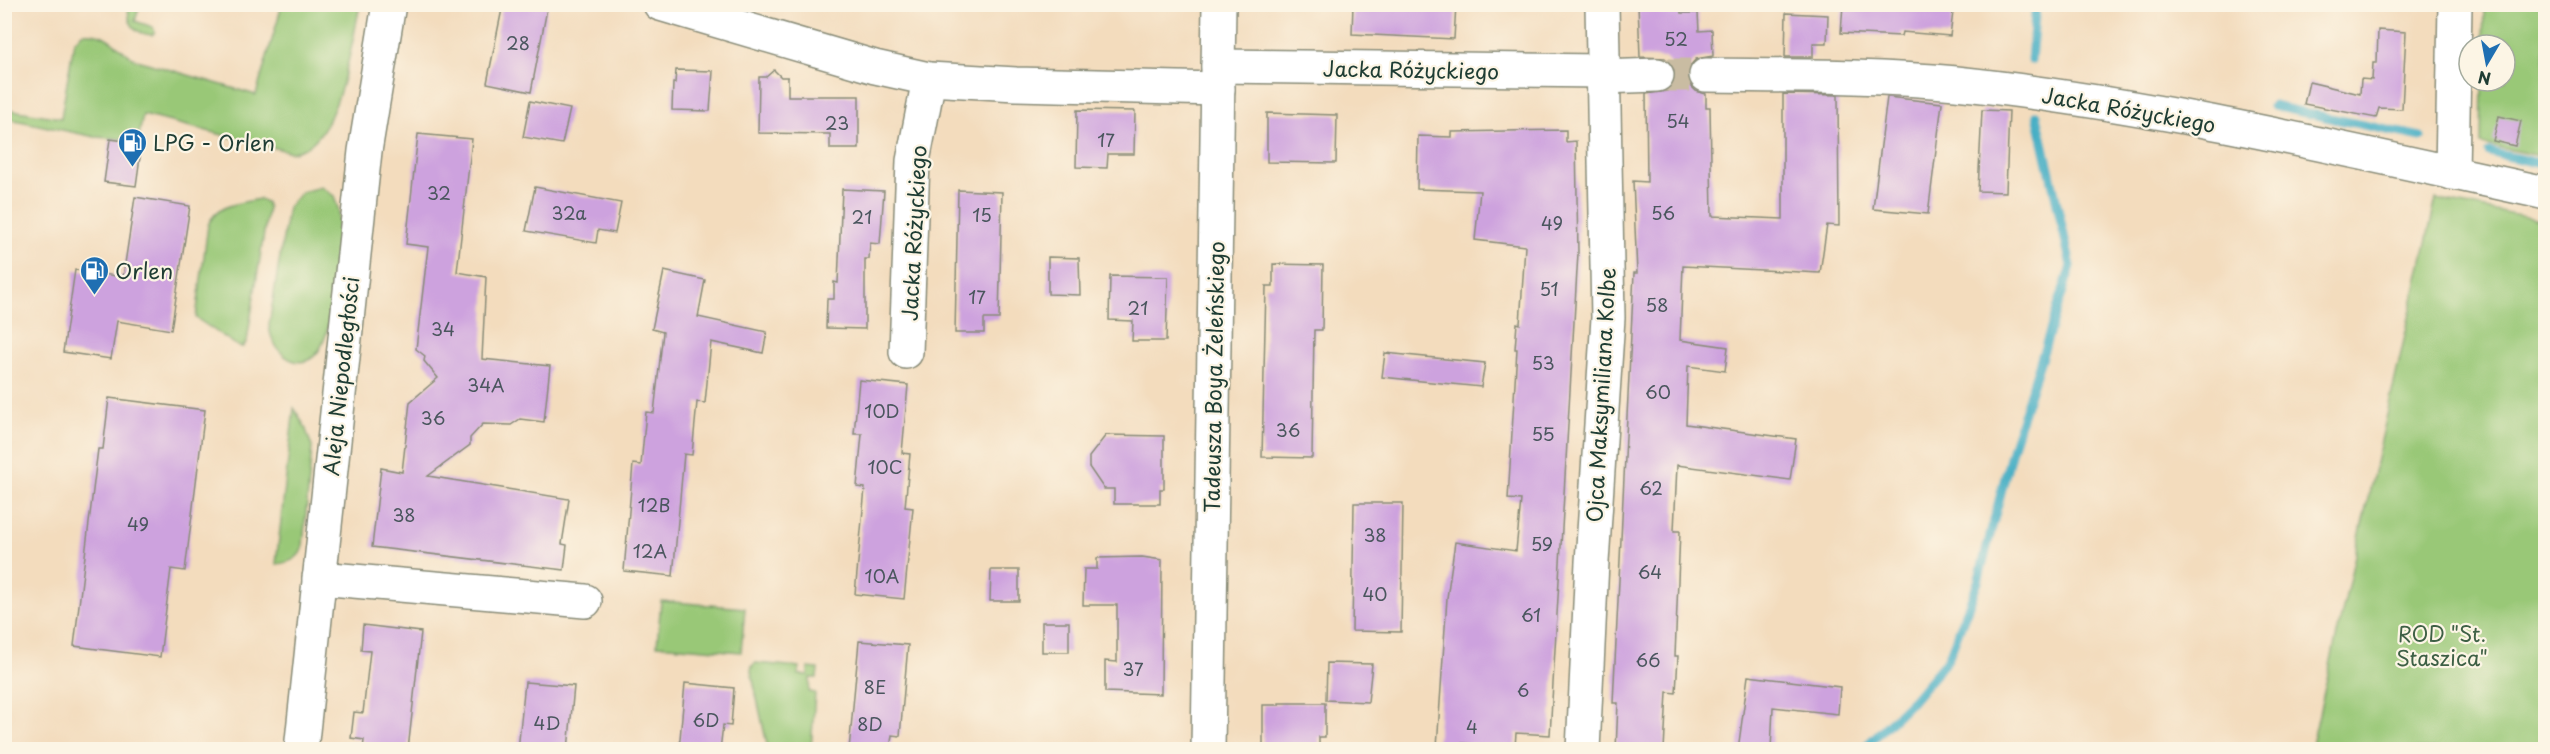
<svg xmlns="http://www.w3.org/2000/svg" width="2550" height="754" viewBox="0 0 2550 754" font-family="'Playpen Sans',sans-serif">
<rect width="100%" height="100%" fill="#fcf5e5"/>
<filter id="ink" filterUnits="userSpaceOnUse"><feTurbulence type="fractalNoise" baseFrequency=".0167" numOctaves="2"/><feDisplacementMap in="SourceGraphic" scale="12" xChannelSelector="R" yChannelSelector="G"/><feConvolveMatrix kernelMatrix="1 2 1 2 8 2 1 2 1" color-interpolation-filters="sRGB"/></filter>
<filter id="wash" filterUnits="userSpaceOnUse"><feTurbulence type="fractalNoise" baseFrequency=".008" numOctaves="4" result="noise"/><feDisplacementMap in="SourceGraphic" scale="24" xChannelSelector="R" yChannelSelector="G"/><feGaussianBlur stdDeviation="1.35" result="paint"/><feColorMatrix in="noise" values="0 0 0 0 0 0 0 0 0 0 0 0 0 0 0 0 0 1.4 0 .05"/><feComposite in="paint" operator="in"/></filter>
<g filter="url(#wash)">
<rect width="100%" height="100%" fill="#f3dcbd"/>
<!-- green -->
<g fill="#99c877" stroke="#5c8256" stroke-width="1.5">
<path d="M129,4L140,5L135,21L153,27L155,32L152,35C134,34 126,22 129,4Z"/>
<path d="M282,5H360C352,41 338,151 291,152L143,115L138,140L95,137L5,118V109L61,118L74,42L82,33C109,30 116,49 137,60L256,95Z"/>
<path d="M2484,5H2545V157L2481,144L2482,81H2505V45H2483Z"/>
<path d="M321,187L334,196L339,211C339,235 335,260 332,285C330,303 331,323 324,340C310,380 272,359 269,325L288,207L302,192Z"/>
<path d="M260,199L266,202L268,207L247,341L243,347H239L196,318L208,225C217,204 239,203 260,199Z"/>
<path d="M2436,199L2545,221V749H2311Z"/>
<path d="M294,408L305,427L312,447L303,545C301,559 289,563 276,564Z"/>
<path d="M661,601L745,608L741,652L657,645Z"/>
<path d="M756,663L799,667V675H808V668L818,669L817,678H810L809,692L815,693L811,749H768L751,671L752,666Z"/>
</g>
<g fill="none" stroke-linecap="round" stroke-linejoin="round">
<!-- stream -->
<g stroke="#46afc5" stroke-width="9">
<path d="M2031,60L2036,4"/>
<path d="M2273,106L2421,137"/>
<path d="M2489,152L2546,165"/>
<path d="M1862,750L1914,699L1948,659L1978,582L2013,446L2071,266L2037,115"/>
</g>
</g>
<g id="blocks">
<!-- building -->
<g fill="#cda2de">
<path d="M503,4H548L531,92L487,83Z"/>
<path d="M1353,4H1456L1454,39L1352,34Z"/>
<path d="M1638,4H1680L1681,13H1698L1699,31L1712,30L1713,56L1696,59L1690,66L1687,75L1690,85L1696,91L1706,94V107H1710L1712,216L1783,219V94L1838,95L1839,226L1827,225L1820,273L1683,266L1680,340L1728,347L1725,371L1688,366L1686,424L1796,439L1790,480L1677,465L1674,531H1680L1675,656H1678L1676,693L1667,692L1664,750H1616L1618,703H1613L1634,273H1637L1633,181L1647,182L1646,94L1667,91L1674,83L1676,75L1673,66L1665,58L1640,57Z"/>
<path d="M1843,4H1954L1950,36L1902,32L1901,36L1841,33Z"/>
<path d="M1786,13L1828,15L1827,43H1813V57H1785Z"/>
<path d="M2378,30L2406,32L2402,109L2379,108L2376,118L2304,104L2309,82L2360,94L2361,79L2372,80L2373,63H2377Z"/>
<path d="M676,70L713,71L710,111L672,110L673,83H675Z"/>
<path d="M774,70L781,77H788V96H859V149H830V134L758,133L759,77H766Z"/>
<path d="M1887,97L1942,103L1928,214L1873,209Z"/>
<path d="M530,101L570,109L562,144L523,137Z"/>
<path d="M1077,110L1135,111L1134,154H1108L1107,168L1076,167Z"/>
<path d="M1982,110L2009,111L2006,192L1978,191Z"/>
<path d="M1267,113L1337,115L1336,163L1267,162Z"/>
<path d="M2499,116L2521,121L2515,146L2493,141Z"/>
<path d="M1566,130V142L1576,141L1578,253L1550,735L1516,733L1515,747L1462,743L1461,748L1437,747L1447,598L1455,542L1516,551L1521,500L1508,499L1517,349H1515L1517,323L1520,324L1525,246L1475,240L1480,191L1417,189L1418,136L1452,137V132Z"/>
<path d="M418,134L472,139L457,272L486,277L482,359L550,366L544,422L520,419L511,425L483,424L470,438V445L428,476L569,499L562,544L567,545L564,570L372,547L381,468L402,472L410,402L438,378L424,361L425,356L416,349L428,247L406,244Z"/>
<path d="M110,139L142,143L136,186L104,182Z"/>
<path d="M535,187L621,203L615,233L598,230L596,243L526,231Z"/>
<path d="M842,189L884,191L880,244L870,243L869,259H865V329L826,328L827,299H834V282L838,283Z"/>
<path d="M958,190L1002,192L999,319H984V333H955Z"/>
<path d="M135,197L190,206L171,330L117,321L111,359L63,352L75,270L123,277Z"/>
<path d="M1048,257L1079,258L1080,295L1048,294Z"/>
<path d="M1273,264L1323,265L1322,330H1314L1312,458L1262,457L1266,286H1273Z"/>
<path d="M664,271L705,280L698,317L767,332L763,353L711,342L705,403L697,402L692,455L684,454L673,576L624,571L633,464L641,465L646,412L654,413L663,332L652,329Z"/>
<path d="M1110,276L1168,277L1166,341H1132L1133,321L1109,320Z"/>
<path d="M1385,353L1485,363L1481,387L1382,377Z"/>
<path d="M859,380L908,385L902,453L910,454L905,507L913,508L904,599L855,594L865,488L857,487L862,434H854Z"/>
<path d="M109,398L205,410L185,571L171,569L160,657L74,646L98,449H103Z"/>
<path d="M1106,435L1164,436V489H1160V504H1114V489H1104L1089,467V457Z"/>
<path d="M1354,503H1403L1401,632L1352,631Z"/>
<path d="M1142,557L1162,560L1161,694L1105,692V661L1117,662V605H1083L1084,569H1097V558Z"/>
<path d="M991,570H1019V601H990Z"/>
<rect x="1042" y="622" width="27" height="30"/>
<path d="M363,625L421,632L408,750H363L364,740L351,738L354,712L363,713L370,651L361,650Z"/>
<path d="M859,641L908,645L900,736L892,735L890,750H849Z"/>
<path d="M1327,663L1372,664L1368,702L1326,700Z"/>
<path d="M1748,676L1840,687L1838,714L1773,707L1771,750H1738Z"/>
<path d="M525,682L574,686L568,750H518Z"/>
<path d="M685,683L734,688L731,726L723,725L720,750H679Z"/>
<path d="M1279,703H1325V737H1319V750H1263V705H1279Z"/>
</g>
</g>
</g>
<g filter="url(#ink)">
<use href="#blocks" fill-opacity="0" stroke="#898c78" stroke-width="1.5"/>
<g fill="none" stroke-linecap="round" stroke-linejoin="round">
<!-- minor-tunnel -->
<path stroke="#c9bca2" stroke-width="33" stroke-dasharray="33 16" stroke-linecap="butt" d="M1657,75H1706"/>
<defs>
<g id="minor">
<path d="M660,4L875,67L929,79L1016,84L1218,89"/>
<path d="M1218,66L1603,71"/>
<path d="M1706,75C1789,76 1873,75 1956,83C2155,104 2350,151 2546,193"/>
<path d="M1603,77L1657,75"/>
<path d="M2452,173L2455,4"/>
<path d="M906,352L913,161L929,79"/>
<path d="M319,578L585,601"/>
<path d="M301,750L365,151L389,4"/>
<path d="M1208,750L1219,4"/>
<path d="M1583,750L1592,562L1608,318L1602,4"/>
</g>
</defs>
<!-- minor casing -->
<use href="#minor" stroke="#898c78" stroke-width="36"/>
<!-- minor -->
<use href="#minor" stroke="#fff" stroke-width="33"/>
</g>
</g>
<!-- icons -->
<defs>
<symbol id="fuel-pin" viewBox="-11 -11 22 30"><path d="M0 17L-7.5 6A9.5 9.5 0 1 1 7.5 6Z" fill="#1f6fb2" stroke="#fcf5e5"/><path d="M-5.5-6h7V0h2V4h1.3V-2.5L3-4.5l.8-.8L6-3V5H2.5V1h-1V6h-7ZM-4.2-4.7v3.2H.2V-4.7Z" fill="#fff"/></symbol>
</defs>
<g fill-rule="evenodd">
<use href="#fuel-pin" x="116" y="126" width="33" height="45"/>
<use href="#fuel-pin" x="78" y="254" width="33" height="45"/>
</g>
<g text-anchor="middle" dominant-baseline="central" stroke-width="4.5" stroke-linejoin="round" paint-order="stroke">
<!-- number labels -->
<g font-size="18" fill="#4a565e">
<text x="1676" y="38">52</text>
<text x="518" y="42">28</text>
<text x="1678" y="120">54</text>
<text x="837" y="122">23</text>
<text x="1106" y="139">17</text>
<text x="439" y="192">32</text>
<text x="569" y="212">32a</text>
<text x="1663" y="212">56</text>
<text x="982" y="214">15</text>
<text x="862" y="216">21</text>
<text x="1552" y="222">49</text>
<text x="1549" y="288">51</text>
<text x="977" y="296">17</text>
<text x="1657" y="304">58</text>
<text x="1138" y="307">21</text>
<text x="443" y="328">34</text>
<text x="1543" y="362">53</text>
<text x="486" y="384">34A</text>
<text x="1658" y="391">60</text>
<text x="882" y="410">10D</text>
<text x="433" y="417">36</text>
<text x="1288" y="429">36</text>
<text x="1543" y="433">55</text>
<text x="885" y="466">10C</text>
<text x="1651" y="487">62</text>
<text x="654" y="504">12B</text>
<text x="404" y="514">38</text>
<text x="138" y="523">49</text>
<text x="1375" y="534">38</text>
<text x="1542" y="543">59</text>
<text x="650" y="550">12A</text>
<text x="1650" y="571">64</text>
<text x="882" y="575">10A</text>
<text x="1375" y="593">40</text>
<text x="1531" y="614">61</text>
<text x="1648" y="659">66</text>
<text x="1133" y="668">37</text>
<text x="875" y="686">8E</text>
<text x="1523" y="689">6</text>
<text x="706" y="719">6D</text>
<text x="547" y="722">4D</text>
<text x="870" y="723">8D</text>
<text x="1472" y="726">4</text>
</g>
<!-- street labels -->
<g font-size="21" fill="#1f3d34" stroke="#fcf5e5">
<text transform="translate(1411 69) rotate(1)">Jacka Różyckiego</text>
<text transform="translate(2129 109) rotate(10)">Jacka Różyckiego</text>
<text transform="translate(913 233) rotate(-87)">Jacka Różyckiego</text>
<text transform="translate(340 376) rotate(-84)">Aleja Niepodległości</text>
<text transform="translate(1213 377) rotate(-89)">Tadeusza Boya Żeleńskiego</text>
<text transform="translate(1600 395) rotate(-87)">Ojca Maksymiliana Kolbe</text>
</g>
<!-- poi labels -->
<g font-size="21" fill="#1f3d34" stroke="#fcf5e5" text-anchor="start">
<text x="153" y="142">LPG - Orlen</text>
<text x="115" y="270">Orlen</text>
</g>
<!-- park labels -->
<g font-size="21" fill="#3e6045" stroke="#fcf5e5">
<text x="2442" y="633">ROD "St.<tspan x="2442" dy="24">Staszica"</tspan></text>
</g>
</g>
<!-- margin -->
<rect width="2550" height="754" fill="none" stroke="#fcf5e5" stroke-width="24"/>
<!-- north arrow -->
<g transform="translate(2487 63) rotate(190)"><circle r="28" fill="#fcf5e5" stroke="#a4ab9e" stroke-width="1.5"/>
<path d="M0-4.5L10 22L0 15L-10 22Z" fill="#1f6fb2"/>
<text y="-9" font-size="16" font-weight="bold" text-anchor="middle" fill="#1f3d34">N</text>
</g>
</svg>
